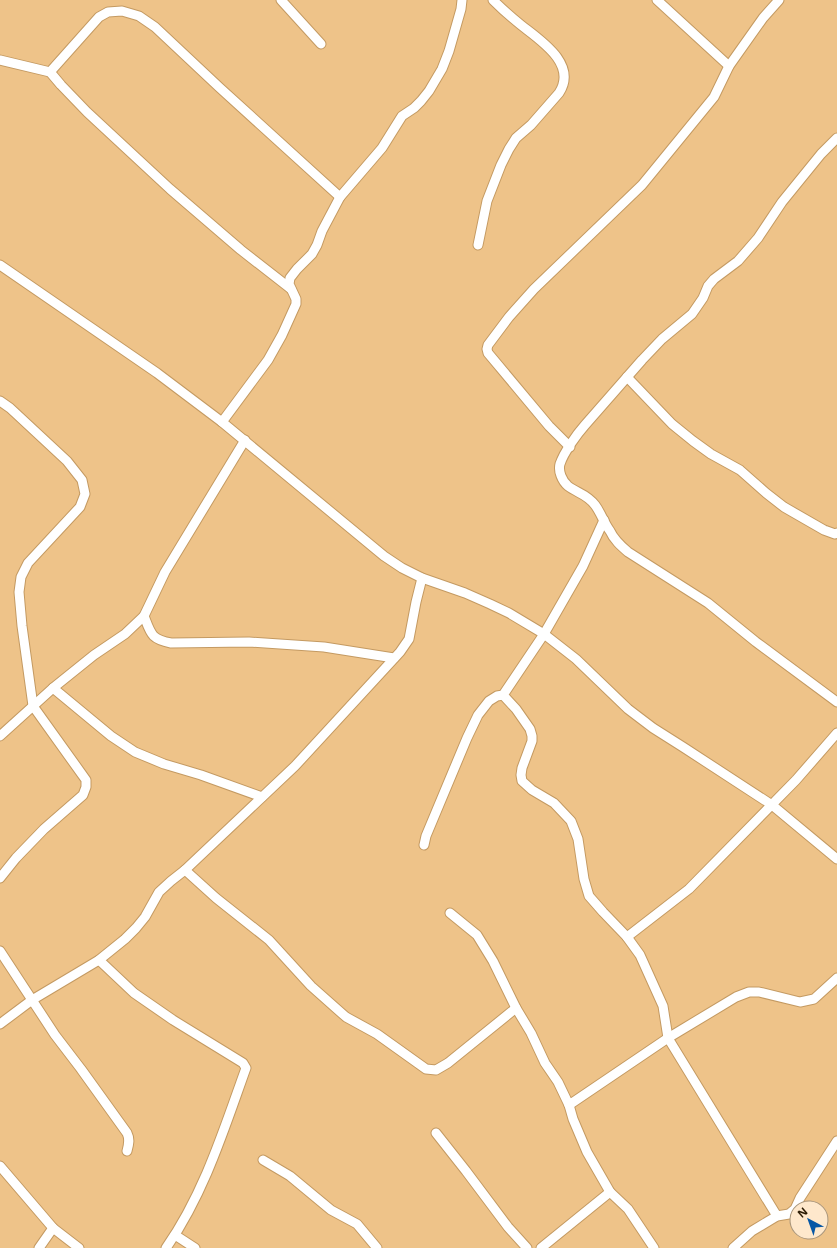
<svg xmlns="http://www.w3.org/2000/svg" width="837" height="1248" viewBox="0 0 837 1248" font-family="'Open Sans',sans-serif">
<rect width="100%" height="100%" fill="#eec389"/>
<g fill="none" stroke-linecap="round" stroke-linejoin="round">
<defs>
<g id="minor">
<path d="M281,0L321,44"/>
<path d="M657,0L729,66"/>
<path d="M0,60L50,72L61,85L87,112L170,189L241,250L291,289"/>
<path d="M50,72L99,17L108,12L122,11L139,16L155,27L220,88L340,197"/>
<path d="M837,138L821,154L782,202L758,238L738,261L714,279L708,286L703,298L692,314L662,339L642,360L585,425C577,434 564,452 560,464C558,471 562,481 568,486C577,493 587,494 595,505C601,513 604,523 610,531C614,540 621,546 628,552L708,603L756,642L837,702"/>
<path d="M478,245L487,201L501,165L509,149L516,138L531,125L559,93C578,64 540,40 521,25C511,17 502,9 493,0"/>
<path d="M0,265L157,373L222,422L384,556L402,568L422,578L465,593L490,604L509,613L544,634L576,659L628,709L653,728L683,747L772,805L837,859"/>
<path d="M627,377L672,424L693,441L711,454L740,470L766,493L784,507L824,530L835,534L837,533"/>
<path d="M0,401L10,408L67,461L82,480L85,494L80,507L28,563L21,577L19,592L22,626L33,706L86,780V787L83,795L44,829L16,858L0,878"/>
<path d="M222,422L268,360L282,335L296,304V299L289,284L290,278L297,269L312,254L317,245L322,231L340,197L382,148L402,116L414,108L421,101L429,91L442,69L449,51L461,9L462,0"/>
<path d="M570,447L549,426L488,353L487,349L488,345L509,317L534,289L642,185L714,97L729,66L763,18L779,0"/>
<path d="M144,616C151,634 151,639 171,643L249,642L324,647L394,658"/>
<path d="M53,688L111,736L135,752L164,764L201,775L262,797"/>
<path d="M503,695L516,709L530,729L532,736V741L522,768L521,775L522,781L532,790L554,803L571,821L578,839L584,879L589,896L603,912L627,937L640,955L663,1006L668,1038L777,1216"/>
<path d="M0,736L53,688L94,655L125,634L144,616L165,572L245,440"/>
<path d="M424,845L426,836L467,738L478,715L489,701L497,696L503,695L544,634L583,566L604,520"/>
<path d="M185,870L216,898L269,940L311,986L346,1017L377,1034L426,1069L436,1070L448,1063L516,1008"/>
<path d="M450,913L477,935L493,961L516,1008L531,1033L545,1063L558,1082L569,1105L668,1038L736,997L749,992H759L800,1002L814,999L837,978"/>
<path d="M627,937L689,889L796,780L837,733"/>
<path d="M0,951L55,1035L81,1069L127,1133C130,1139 129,1144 127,1151"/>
<path d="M99,960L134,993L173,1020L243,1063L246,1068C224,1129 204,1194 166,1248"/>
<path d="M0,1024L32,1000L99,960L125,939L136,928L145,917L159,892L171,881L185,870L295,766L400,652L409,639L416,602L422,578"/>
<path d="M569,1105L573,1119L587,1152L610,1192L628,1209L654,1248"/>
<path d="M436,1133L466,1171L508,1227L527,1248"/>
<path d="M263,1160L290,1176L331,1210L357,1224L377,1248"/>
<path d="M0,1166L53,1228L79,1248"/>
<path d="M175,1235L195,1248"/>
<path d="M39,1248L53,1228"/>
<path d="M541,1248L610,1192"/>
<path d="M733,1248L752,1231L777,1216L789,1214L795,1209L800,1198L837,1141"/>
</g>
</defs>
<!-- minor casing -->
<use href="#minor" stroke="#c49a62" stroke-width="11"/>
<!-- minor -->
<use href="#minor" stroke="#fff" stroke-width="9"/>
</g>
<!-- north arrow -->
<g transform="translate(809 1220) rotate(319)"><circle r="19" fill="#fee8cc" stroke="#a9967c"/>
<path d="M0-3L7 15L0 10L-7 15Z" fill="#0657a5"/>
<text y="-6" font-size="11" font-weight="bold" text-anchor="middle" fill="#2a1a03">N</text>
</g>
</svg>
